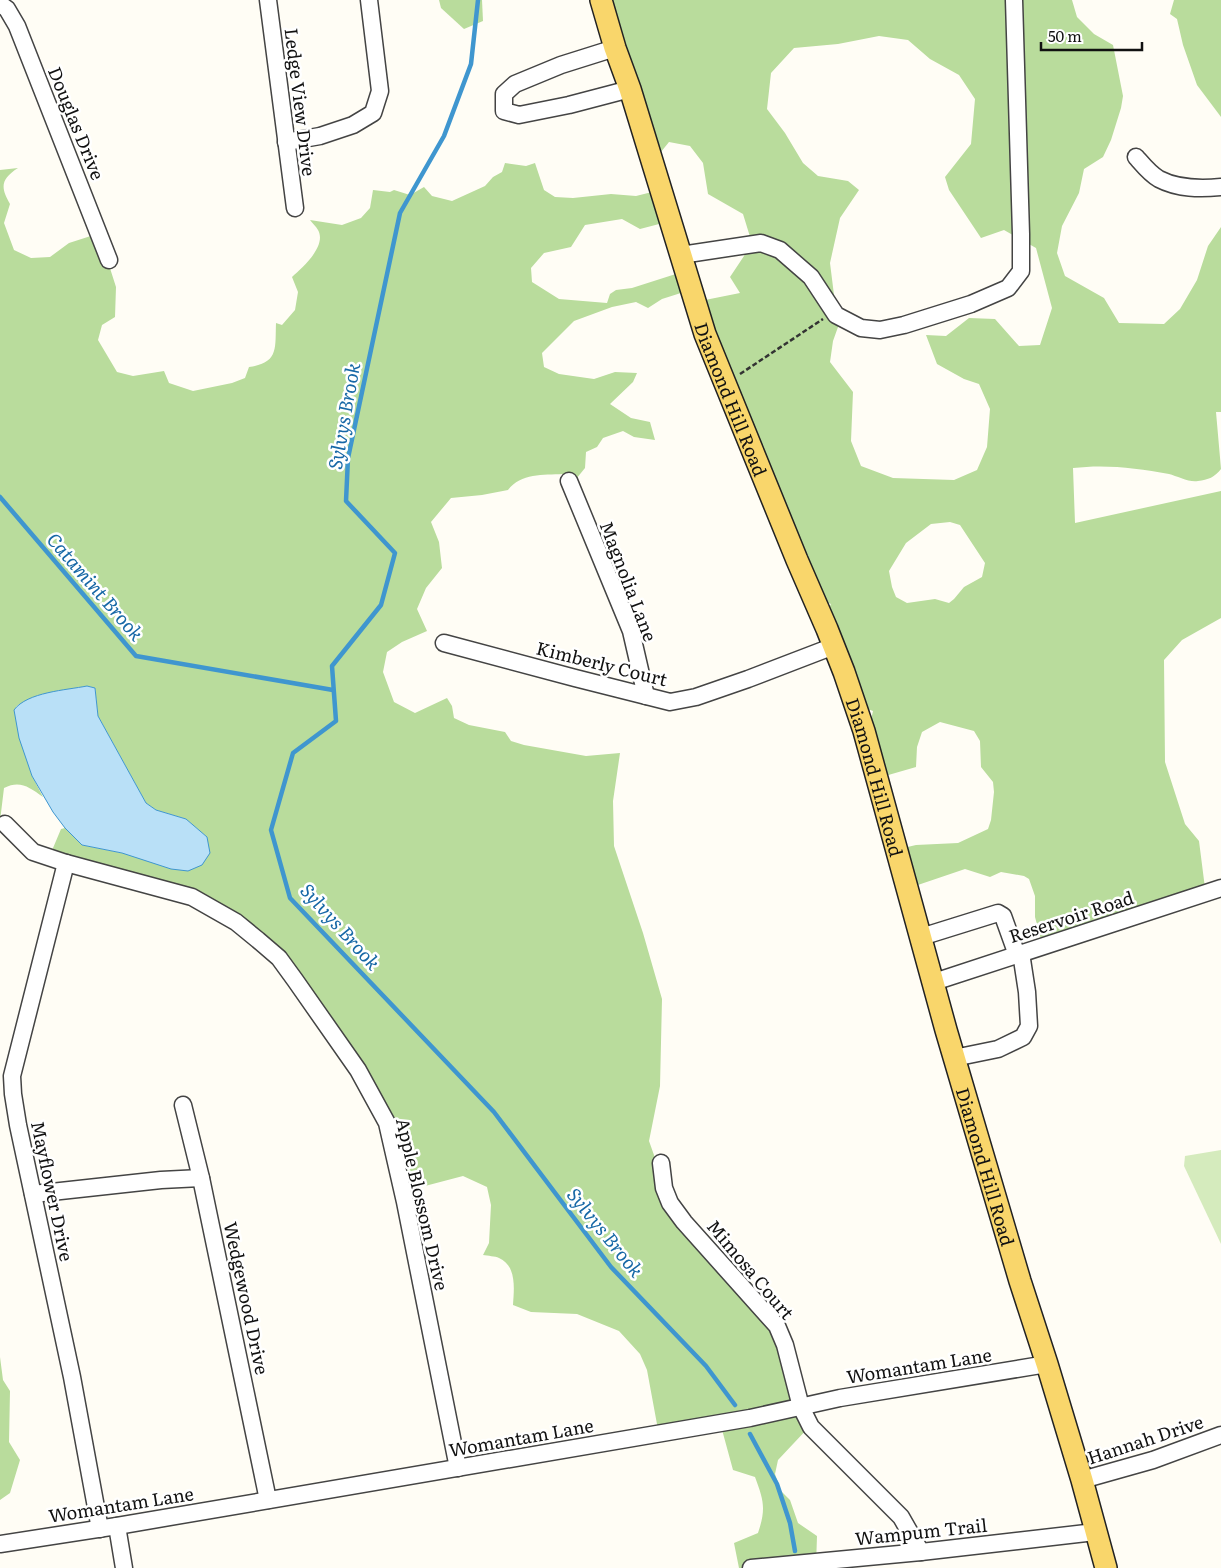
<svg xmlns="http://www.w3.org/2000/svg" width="1221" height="1568" viewBox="0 0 1221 1568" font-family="Literata,serif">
<rect width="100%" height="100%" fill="#fffdf5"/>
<!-- green -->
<path fill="#d5ebbd" d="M1221,1150V1244L1184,1166L1185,1156Z"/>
<!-- forest -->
<g fill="#b9dc9c" fill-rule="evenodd">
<path d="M439,0H482L483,21L464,29L441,8Z"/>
<path d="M600,0H1072L1077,17L1094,34L1113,45L1123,96L1121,108L1111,140L1103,157L1084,169L1079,193L1062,226L1057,253L1065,276L1104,298L1119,323L1164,324L1180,309L1197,280L1208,246L1221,227V412H1216L1221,469C1215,477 1208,480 1198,481C1190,483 1177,476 1169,474C1137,468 1105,464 1073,468L1075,523L1221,491V618L1182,640L1164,660L1165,762L1185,824L1199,841L1206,896L1043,947L1035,917V896L1029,879L1024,876L1001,872L990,877L965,869L909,888L899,849L916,845L958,843L988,829L991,820L994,792L993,782L981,767L980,741L974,731L940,722L922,732L917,747L916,767L878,778L866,742L873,711L855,704L823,619L831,604L814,598L695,302L740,293L730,277L744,256L751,240L743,214L708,194L703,163L690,146L669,142L652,163ZM879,36L908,40L930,59L959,75L975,99L971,144L945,177L949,190L981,238L1004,230L1036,248L1052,308L1040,345L1019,346L995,319L969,318L946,336L926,335L937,364L964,379L979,384L990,409L987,447L977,470L954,480L893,478L861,466L851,441L853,392L830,362L833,341L838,327L830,263L840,218L859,190L848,181L818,176L803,163L785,133L767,109L771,73L794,48L838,44ZM950,522L960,525L985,563L982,577L964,587L954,599L949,603L935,599L907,603L896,597L892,587L889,571L906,543L931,524Z"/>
<path d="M1174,0H1221V117L1197,85L1183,45L1177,19L1170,14Z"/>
<path d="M505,163L526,166L535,163L544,190L555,197L573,198L611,194L636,196L660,190L663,223L640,229L622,219L585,225L571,247L544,253L531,268L532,282L559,299L607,303L610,294L616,290L632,288L682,272L684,292L662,299L648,308L636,302L612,307L574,321L542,353L544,367L559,374L594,379L615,372L637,373L633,382L610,404L631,418L650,422L655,440L634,437L623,431L603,438L597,447L586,452L585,468L572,484L563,474C543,475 521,473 508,490L482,495L451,498L431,522L439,542L442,568L426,588L417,609L427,631L402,642L387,652L383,672L394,702L415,713L447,698L452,706L454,718L469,725L505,732L511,741L524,745L586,756L620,753L613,801L614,846L643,933L662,999L660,1086L649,1141L665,1186L776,1330L809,1427L778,1460L775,1474L781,1491L790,1500L798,1523L817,1536L816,1566L794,1568H739L734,1543L758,1533C766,1509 764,1501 755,1477L733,1470L721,1426L659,1435L647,1370L640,1354L619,1331L577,1314L531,1312L513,1305C514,1289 517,1266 499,1258C495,1256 488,1256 483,1255L489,1243L491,1205L487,1187L463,1176L406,1191L387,1120L308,996L218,911L48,860L61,829L65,828L82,845L122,853L207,837L186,819L156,810L146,803L98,716L95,688L87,686L40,695L18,705L14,710L32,776L43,797C29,787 20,780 4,788L0,821V170L18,168C1,179 0,187 10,204L4,223L14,250L31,258L50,257L69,243L97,234L101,240L116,287L115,317L102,325L98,340L117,372L133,376L164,371L169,383L193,391L232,383L245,378L249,367C279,363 275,348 276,323L282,325L295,310L298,292L292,277C303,267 327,246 318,230C316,226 312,223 310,220L342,225L361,218L370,208L373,190L390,192L394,190L410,195L424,187L432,196L452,201L485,186L493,177L502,172Z"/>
<path d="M0,1357L3,1380L10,1391L9,1442L20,1460L10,1493L0,1500Z"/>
</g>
<!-- water -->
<path fill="#b9e0f7" stroke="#3f96cf" d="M87,686L95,688L98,716L146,803L156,810L186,819L207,837L210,853L202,865L188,871L171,869L122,853L82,845L65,828L53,812L32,776L19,738L14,710C27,692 67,690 87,686Z"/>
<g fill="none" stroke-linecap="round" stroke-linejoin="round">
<!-- stream -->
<g stroke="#3f96cf" stroke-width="4.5">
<path d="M478,0L471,64L444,136L400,213L348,458L346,501L395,553L381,605L332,666L336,721L293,753L271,830L290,898L494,1112L611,1267L706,1366L735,1405"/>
<path d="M0,497L136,656L333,690"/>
<path d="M750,1434L777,1484L790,1523L795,1551"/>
</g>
<defs>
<g id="minor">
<path d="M268,0L295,208"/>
<path d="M0,4L7,9L17,26L109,260"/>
<path d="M615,48L561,65L515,84L504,94V111L519,115L569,105L630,89"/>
<path d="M286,142L320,136L353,125L373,113L380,91L369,0"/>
<path d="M1136,157C1143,165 1150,174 1159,179C1178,189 1200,189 1221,187"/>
<path d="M681,255L761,243L780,250L811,277L836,315L861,328L880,330L904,325L971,304L1008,288L1021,271V234L1014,0"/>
<path d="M569,481L631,631L646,696"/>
<path d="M444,643L575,678L670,702L696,697L748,679L834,646"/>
<path d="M5,824L33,852L66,863L192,897L236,922L258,940L279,958L295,980L358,1070L387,1123L405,1202L458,1468"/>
<path d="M66,863L12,1076L13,1094L18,1125L72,1377L100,1529"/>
<path d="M921,937L998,913L1003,916L1017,955"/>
<path d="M934,982L1221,888"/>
<path d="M954,1058L998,1049L1023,1037L1029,1026L1027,992L1021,953"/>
<path d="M183,1105L201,1178L268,1500"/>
<path d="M661,1163L664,1188L670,1203L684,1222L777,1326L785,1345L801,1407L811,1427L901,1517L921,1552"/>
<path d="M33,1194L161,1180L201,1178"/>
<path d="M1082,1480L1153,1460L1221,1435"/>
<path d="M117,1526L124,1568"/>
<path d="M0,1544L117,1526L750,1418L840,1398L1047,1364"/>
<path d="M751,1568L921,1552L1095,1532"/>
</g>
<g id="major">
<path id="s1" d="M601,0L615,48L630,89L705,334L797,560L827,629L844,672L864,731L946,1030L1020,1281L1047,1364L1082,1480L1106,1568"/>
</g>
</defs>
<!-- minor casing -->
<use href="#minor" stroke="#444" stroke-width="19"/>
<!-- major casing -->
<use href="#major" stroke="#222" stroke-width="24"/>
<!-- path -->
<path stroke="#333" stroke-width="2.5" stroke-dasharray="5 2.5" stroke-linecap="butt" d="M740,374L823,319"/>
<!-- minor -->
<use href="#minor" stroke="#fff" stroke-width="16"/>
<!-- major -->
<use href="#major" stroke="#f9d66b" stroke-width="21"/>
</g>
<g text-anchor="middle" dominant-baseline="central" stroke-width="5" stroke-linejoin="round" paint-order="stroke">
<!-- street labels -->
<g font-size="18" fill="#111" stroke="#fff">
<text transform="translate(301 102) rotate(83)">Ledge View Drive</text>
<text transform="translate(77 123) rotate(68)">Douglas Drive</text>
<text stroke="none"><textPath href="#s1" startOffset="420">Diamond Hill Road</textPath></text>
<text transform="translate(629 581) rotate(69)">Magnolia Lane</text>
<text transform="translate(602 663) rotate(14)">Kimberly Court</text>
<text stroke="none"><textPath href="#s1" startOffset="825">Diamond Hill Road</textPath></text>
<text transform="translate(1071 916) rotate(-18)">Reservoir Road</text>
<text stroke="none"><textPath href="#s1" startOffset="1230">Diamond Hill Road</textPath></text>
<text transform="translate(53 1191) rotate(78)">Mayflower Drive</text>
<text transform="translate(423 1204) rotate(77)">Apple Blossom Drive</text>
<text transform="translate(751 1269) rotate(50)">Mimosa Court</text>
<text transform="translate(247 1298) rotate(78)">Wedgewood Drive</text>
<text transform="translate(919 1365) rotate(-9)">Womantam Lane</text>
<text transform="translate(521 1437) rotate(-10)">Womantam Lane</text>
<text transform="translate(1145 1439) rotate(-18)">Hannah Drive</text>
<text transform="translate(121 1504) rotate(-9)">Womantam Lane</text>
<text transform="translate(921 1531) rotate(-6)">Wampum Trail</text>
</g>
<!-- water labels -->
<g font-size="19" font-style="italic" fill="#1768a6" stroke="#fff">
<text transform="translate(343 416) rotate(-80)">Sylvys Brook</text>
<text transform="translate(96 586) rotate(49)">Catamint Brook</text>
<text transform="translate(341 926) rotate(48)">Sylvys Brook</text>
<text transform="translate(606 1232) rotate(51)">Sylvys Brook</text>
</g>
</g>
<!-- scale -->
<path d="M1041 42v8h101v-8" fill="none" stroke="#111111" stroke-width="2.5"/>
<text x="1048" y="42" font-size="15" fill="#111111" stroke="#ffffff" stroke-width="4" paint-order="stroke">50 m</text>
</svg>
